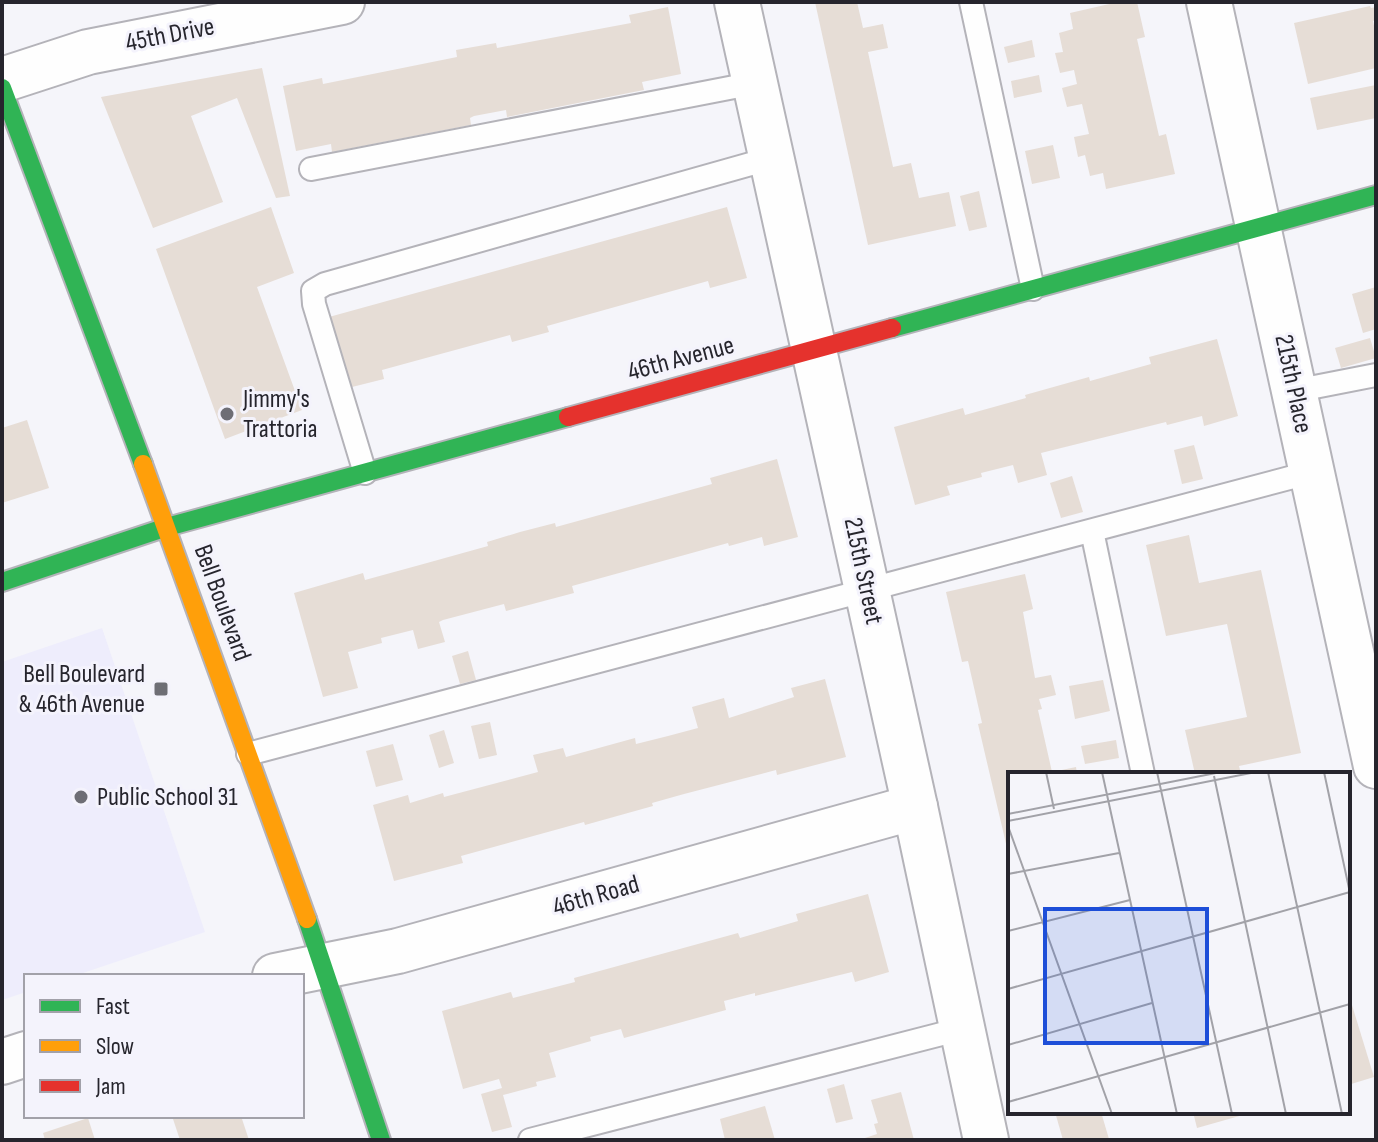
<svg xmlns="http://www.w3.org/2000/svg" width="1378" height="1142" viewBox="0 0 1378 1142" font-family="'Sofia Sans Condensed',sans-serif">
<rect width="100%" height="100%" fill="#f5f5fa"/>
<!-- built -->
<path fill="#eeedfc" d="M102,628L205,932L74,976H26V992L2,1000V662Z"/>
<!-- building -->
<g fill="#e6ddd6">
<path d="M815,2H857L863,28L883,24L888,48L868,52L893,167L911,163L919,198L949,192L956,226L868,245Z"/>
<path d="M1118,2H1137L1145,37L1137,39L1159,136L1166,134L1175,174L1106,189L1103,173L1090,176L1085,155L1078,157L1074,137L1089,134L1082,104L1067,107L1062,88L1077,84L1074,70L1060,73L1055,53L1063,52L1059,33L1073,29L1070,13Z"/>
<path d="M1370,6L1371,8L1376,7V20L1373,21L1376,35V68L1308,84L1294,23Z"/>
<path d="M668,7L681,74L642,82L644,90L507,117L506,110L474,116L470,118L471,125L332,152L331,144L296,151L283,86L322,78L323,84L457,57L456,50L496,43L497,48L631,23L629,15Z"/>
<path d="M1032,40L1035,57L1008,63L1004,47Z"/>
<path d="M262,68L290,196L276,198L237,98L191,116L223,202L153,228L101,97Z"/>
<path d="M1039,75L1042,92L1014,98L1011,81Z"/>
<path d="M1376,85V118L1317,130L1310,98Z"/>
<path d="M1053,145L1060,178L1032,184L1025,151Z"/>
<path d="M979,191L987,227L969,231L960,196Z"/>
<path d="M271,207L294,273L257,287L302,410L225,439L156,249Z"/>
<path d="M727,207L747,278L710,288L708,281L547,326L549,332L512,342L510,335L382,370L384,379L348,388L329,317Z"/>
<path d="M1376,287V329L1363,333L1352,294Z"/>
<path d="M1370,338L1376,358L1341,368L1335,348Z"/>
<path d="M1217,339L1238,416L1204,426L1202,416L1167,425L1166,422L1041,453L1047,475L1018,483L1013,465L981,473L982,477L947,486L950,495L915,505L894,427L963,408L965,415L1026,398L1025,395L1089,377L1090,381L1151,364L1149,357Z"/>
<path d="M27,420L49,488L2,503V428Z"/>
<path d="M1194,445L1203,479L1182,484L1174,450Z"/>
<path d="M777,459L798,537L764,546L762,537L729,546L728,543L572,586L574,593L506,611L504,604L443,620L439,622L445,642L418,649L413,630L381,638L382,643L348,652L358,688L323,697L294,593L363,573L365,580L427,563L488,546L487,542L520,532L555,523L556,527L712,484L710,478Z"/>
<path d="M1072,476L1083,512L1061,518L1050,483Z"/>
<path d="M1189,535L1199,583L1261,570L1301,753L1239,766L1241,774H1195L1185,730L1247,717L1227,624L1166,636L1146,545Z"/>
<path d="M1025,574L1033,609L1023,612L1035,678L1051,675L1056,695L1039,699L1042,709L1038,710L1052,772L1076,767L1077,774H1010V847L1007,848L978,724L982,723L968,661L962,662L946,592Z"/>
<path d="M468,651L476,680L460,684L452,656Z"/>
<path d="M825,679L846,757L777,775L776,770L684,794L652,803L653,806L585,825L584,822L461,856L463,863L394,881L373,805L408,795L410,803L443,793L444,797L538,772L533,755L563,748L566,757L635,738L636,744L668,736L698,728L692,707L724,698L729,718L794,697L791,688Z"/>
<path d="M1103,680L1110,711L1075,719L1069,686Z"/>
<path d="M490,722L497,755L479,759L471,726Z"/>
<path d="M444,730L454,763L439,768L429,735Z"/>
<path d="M1116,740L1119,758L1085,764L1081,746Z"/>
<path d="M393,744L403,780L376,787L366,751Z"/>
<path d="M868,894L889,972L855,982L852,972L755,996V993L724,1001L726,1010L624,1038L621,1029L590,1037L591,1041L549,1053L556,1077L536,1082L537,1086L503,1095L512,1127L492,1132L481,1094L502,1088L499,1079L463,1089L442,1011L511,992L513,998L575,982L574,978L738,933L740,938L798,921L796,914Z"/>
<path d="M1348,992L1374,1077L1348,1085Z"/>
<path d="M844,1084L853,1119L836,1123L827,1089Z"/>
<path d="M901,1092L914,1140H859L877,1134L874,1124L878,1123L871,1100Z"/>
<path d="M765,1106L775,1140H725L720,1119Z"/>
<path d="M1055,1112H1101L1109,1139L1063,1140Z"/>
<path d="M1193,1112H1250V1113L1197,1128Z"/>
<path d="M172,1116H241L249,1140H180Z"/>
<path d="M88,1118L95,1140H45L43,1133Z"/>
</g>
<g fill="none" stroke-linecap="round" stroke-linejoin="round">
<defs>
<g id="lane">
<path d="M971,2L1033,289"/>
<path d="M311,169L755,83"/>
<path d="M1294,391L1376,375"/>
<path d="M365,473L314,304L313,291L325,284L772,158"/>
<path d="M1092,531L1143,774"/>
<path d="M248,754L1312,472"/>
<path d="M530,1140L961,1029"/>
</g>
<g id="street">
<path d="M737,2L915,807L986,1140"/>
<path d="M1209,2L1376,766"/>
<path d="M2,80L88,52L342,2"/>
<path d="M275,976L398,951L915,807"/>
<path d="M2,1062L26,1054"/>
</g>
<g id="fast">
<path d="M2,88L143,464"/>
<path d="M892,328L1376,195"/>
<path d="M2,582L167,527L568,417"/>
<path d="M307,919L381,1140"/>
</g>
<path id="slow" d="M143,464L307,919"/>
<path id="jam" d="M568,417L892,328"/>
</defs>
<!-- lane casing -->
<use href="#lane" stroke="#b4b3b9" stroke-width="26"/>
<!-- street casing -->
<use href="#street" stroke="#b4b3b9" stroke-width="48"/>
<!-- fast casing -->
<use href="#fast" stroke="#b4b3b9" stroke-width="22"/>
<!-- slow casing -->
<use href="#slow" stroke="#b4b3b9" stroke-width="22"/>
<!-- jam casing -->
<use href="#jam" stroke="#b4b3b9" stroke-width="22"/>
<!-- lane -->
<use href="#lane" stroke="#fefefe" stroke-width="22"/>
<!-- street -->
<use href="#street" stroke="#fefefe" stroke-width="44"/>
<!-- fast -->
<use href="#fast" stroke="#30b455" stroke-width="18"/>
<!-- slow -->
<use href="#slow" stroke="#ff9f0a" stroke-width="18"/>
<!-- jam -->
<use href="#jam" stroke="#e5322d" stroke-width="18"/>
</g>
<!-- markers -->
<g fill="#6e6e75" stroke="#f4f3fc" stroke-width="3">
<circle cx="227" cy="414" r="8"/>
<rect x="153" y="681" width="16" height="16" rx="4"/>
<circle cx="81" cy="797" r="8"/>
</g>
<g text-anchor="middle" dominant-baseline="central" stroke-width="6" stroke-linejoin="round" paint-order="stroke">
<!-- street labels -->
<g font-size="26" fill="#26252d" stroke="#f4f3fc">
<text transform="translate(170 35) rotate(-11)">45th Drive</text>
<text transform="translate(681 359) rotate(-15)">46th Avenue</text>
<text transform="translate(1293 384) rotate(78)">215th Place</text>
<text transform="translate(863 571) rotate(78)">215th Street</text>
<text transform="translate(222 603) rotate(70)">Bell Boulevard</text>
<text transform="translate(596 896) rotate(-16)">46th Road</text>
</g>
<!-- poi labels -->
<g font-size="26" fill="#26252d" stroke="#f4f3fc" text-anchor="start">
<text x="243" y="399">Jimmy's<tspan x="243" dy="30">Trattoria</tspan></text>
<text x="145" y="674" text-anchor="end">Bell Boulevard<tspan x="145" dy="30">&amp; 46th Avenue</tspan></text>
<text x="97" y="797">Public School 31</text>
</g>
</g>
<!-- overview -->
<g transform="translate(1008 772)">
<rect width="342" height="342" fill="#f5f5fa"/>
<path fill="none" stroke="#a2a2a8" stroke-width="2" d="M38,0L46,37M94,0L169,342M149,0L224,342M260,0L334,342M316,0L342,121M206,4L278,342M0,42L213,0M0,49L248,0M0,54L104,342M0,102L111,81M0,159L122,128M0,217L342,120M0,273L144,231M0,330L342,232"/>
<path fill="#1d4ed8" fill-opacity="0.15" stroke="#1d4ed8" stroke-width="4" d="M37,137H199V271H37Z"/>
<rect width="342" height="342" fill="none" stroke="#26252d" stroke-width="4"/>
</g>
<!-- border -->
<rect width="1378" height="1142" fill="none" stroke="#26252d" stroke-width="8"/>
<!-- legend -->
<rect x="24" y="974" width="280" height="144" fill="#f4f3fc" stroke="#a2a1a9" stroke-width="2"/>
<rect x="40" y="1000" width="40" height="12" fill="#30b455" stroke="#a2a1a9" stroke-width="2"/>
<text x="96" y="1014" font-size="24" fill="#26252d">Fast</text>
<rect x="40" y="1040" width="40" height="12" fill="#ff9f0a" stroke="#a2a1a9" stroke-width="2"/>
<text x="96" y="1054" font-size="24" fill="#26252d">Slow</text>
<rect x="40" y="1080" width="40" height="12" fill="#e5322d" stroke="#a2a1a9" stroke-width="2"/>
<text x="96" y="1094" font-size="24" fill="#26252d">Jam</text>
</svg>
